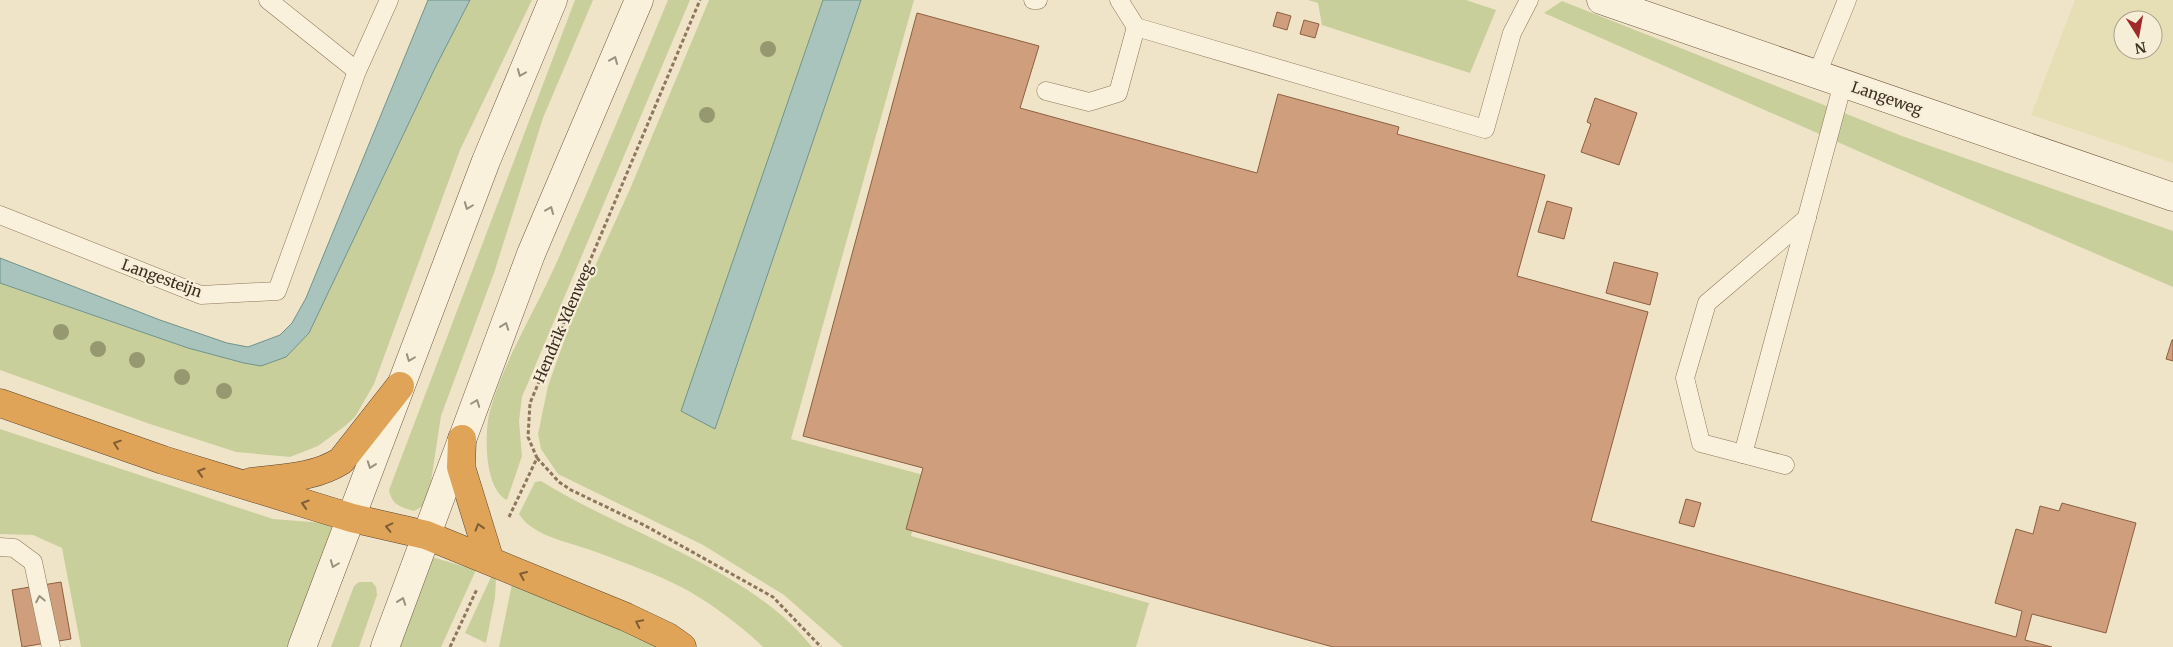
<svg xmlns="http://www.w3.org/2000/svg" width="2173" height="647" viewBox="0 0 2173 647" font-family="Merriweather,serif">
<rect width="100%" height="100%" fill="#f0e4c8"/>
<!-- farmland -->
<path fill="#e6deb5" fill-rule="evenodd" d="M2075,0H2173V163L2031,115ZM2123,20H2153V50H2123Z"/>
<!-- green -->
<g fill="#c9cf9b">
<path d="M470,0H532L460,150L374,384L355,417L345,426L318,446L290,457L236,452L147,423L0,370V283L188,348L244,363L261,366L286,357L309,333L435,68Z"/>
<path d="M575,0H593L543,118L494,273L441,416L428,501L423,506L414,511C400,507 392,505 389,490Z"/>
<path d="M668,0H690L522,397L519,421L522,456L507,500C484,489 484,432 490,411C504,360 534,313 555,266C594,178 631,89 668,0Z"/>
<path d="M709,0H823L682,411L715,429L861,0H914L791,439L927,476L911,536L1149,603L1136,647H843L784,595L703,545L558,474L541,449L538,434L548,386L575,310L630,189Z"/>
<path d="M1308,0H1466L1496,10L1470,73L1322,25L1318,3Z"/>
<path d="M1562,1L1902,136L2173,231V287L1883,162L1544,13Z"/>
<path d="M0,429L273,519L337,524L288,647H81L62,548L33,535L0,534Z"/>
<path d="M541,481C624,533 751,569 812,647H763C744,628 708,601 683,588C657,574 627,564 599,553C574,543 534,538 519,514L535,482Z"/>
<path d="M432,557L476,570L441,647H397Z"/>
<path d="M491,577L496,578L495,598L486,643L465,633Z"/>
<path d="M359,582H372L376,587L377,595L359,647H331L354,586Z"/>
<path d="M512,584L575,607L660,647H499Z"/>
</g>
<!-- water -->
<g fill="#a9c4bc" stroke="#6f938a">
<path d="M428,0H470L435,68L309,333L286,357L261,366L244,363L188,348L0,283V258L160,320L227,343L248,347L280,335L292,323L306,298Z"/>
<path d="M823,0H861L715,429L681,411Z"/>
</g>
<!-- building -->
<g fill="#cf9f7d" stroke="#8d5f41">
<path d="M1277,12L1291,16L1287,30L1273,26Z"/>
<path d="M917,13L1039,46L1020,108L1257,173L1278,94L1399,127L1397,134L1545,175L1517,276L1648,312L1591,521L2016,637L2022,611L1995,603L2016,529L2033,534L2040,506L2059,511L2062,503L2136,523L2106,633L2032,614L2025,640L2052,647H1333L906,529L923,468L803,436Z"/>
<path d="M1304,20L1319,24L1315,38L1300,34Z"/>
<path d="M1595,98L1637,113L1619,165L1581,152L1591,124L1587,122Z"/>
<path d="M1547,201L1572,208L1564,239L1538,232Z"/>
<path d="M1614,262L1658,273L1650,305L1606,293Z"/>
<path d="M2172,340H2173V361L2166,359Z"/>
<path d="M1686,499L1701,503L1694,527L1679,523Z"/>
<path d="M61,582L71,639L22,647L12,590Z"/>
</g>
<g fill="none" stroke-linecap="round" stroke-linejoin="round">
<defs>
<g id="lane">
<path d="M268,0L357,71"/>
<path d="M1033,0H1038"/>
<path d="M1119,0L1136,27L1485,129L1512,33L1529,0"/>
<path d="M1817,74L1847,0"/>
<path d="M1046,91L1089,102L1118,93L1136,27"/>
<path d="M0,215L201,295L277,291L357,71L389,0"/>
<path d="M1743,454L1701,443L1685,378L1707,303L1807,218"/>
<path d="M1785,465L1743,454L1843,83"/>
<path d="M0,547L14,548L33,562L51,647"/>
</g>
<g id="secondary">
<path d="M1601,0L2173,197"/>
<path d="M302,647L486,161L553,0"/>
<path d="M385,647L531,254L639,0"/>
</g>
<g id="highway">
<path d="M0,403L163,460L352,518L426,535L626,617L668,637L682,647"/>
<path d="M462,439L461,467L490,561"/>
<path d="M251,482C282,478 314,478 341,461L400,386"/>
</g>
</defs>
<!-- lane casing -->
<use href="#lane" stroke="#8d765c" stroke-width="19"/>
<!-- secondary casing -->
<use href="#secondary" stroke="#6f573f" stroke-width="29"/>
<!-- highway casing -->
<use href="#highway" stroke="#5b4430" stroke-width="29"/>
<!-- path -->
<g stroke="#8d765c" stroke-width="3" stroke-dasharray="4 2.5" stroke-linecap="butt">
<path d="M537,458L559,482L571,490L644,525L773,597L821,647"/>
<path d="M509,517L537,458L528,437L530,403L700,0"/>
<path d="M450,647L477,589"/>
</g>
<!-- lane -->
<use href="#lane" stroke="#faf1dc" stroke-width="18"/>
<!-- secondary -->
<use href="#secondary" stroke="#faf1dc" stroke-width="28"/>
<!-- highway -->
<use href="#highway" stroke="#e0a458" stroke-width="28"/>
</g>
<!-- trees -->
<g fill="#96986f">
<circle cx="768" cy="49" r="8"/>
<circle cx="707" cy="115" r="8"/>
<circle cx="61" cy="332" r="8"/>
<circle cx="98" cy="349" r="8"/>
<circle cx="137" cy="360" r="8"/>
<circle cx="182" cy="377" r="8"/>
<circle cx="224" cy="391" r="8"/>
</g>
<!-- one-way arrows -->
<defs><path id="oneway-chevron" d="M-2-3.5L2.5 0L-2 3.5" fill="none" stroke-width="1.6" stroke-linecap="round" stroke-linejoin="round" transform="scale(1.25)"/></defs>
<g stroke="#9c907e">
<use href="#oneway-chevron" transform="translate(614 60) rotate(-67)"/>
<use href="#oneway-chevron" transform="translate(521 73) rotate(112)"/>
<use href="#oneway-chevron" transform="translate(468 206) rotate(111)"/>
<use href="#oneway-chevron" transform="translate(550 210) rotate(-67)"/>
<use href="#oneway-chevron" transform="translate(505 326) rotate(-70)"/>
<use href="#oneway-chevron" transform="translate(410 358) rotate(111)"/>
<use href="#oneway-chevron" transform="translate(476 403) rotate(-69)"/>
<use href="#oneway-chevron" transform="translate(371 465) rotate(110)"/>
<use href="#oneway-chevron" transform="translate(334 564) rotate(111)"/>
<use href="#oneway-chevron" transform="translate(40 599) rotate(-101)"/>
<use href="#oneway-chevron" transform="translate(402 601) rotate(-70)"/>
</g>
<g stroke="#7e5d36">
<use href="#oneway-chevron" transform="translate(117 444) rotate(-161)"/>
<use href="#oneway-chevron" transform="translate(201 472) rotate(-163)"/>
<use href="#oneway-chevron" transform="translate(305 504) rotate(-163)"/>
<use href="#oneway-chevron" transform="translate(389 527) rotate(-167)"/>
<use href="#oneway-chevron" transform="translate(479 527) rotate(-107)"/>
<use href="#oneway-chevron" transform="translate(523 575) rotate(-157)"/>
<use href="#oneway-chevron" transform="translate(639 623) rotate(-154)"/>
</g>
<g text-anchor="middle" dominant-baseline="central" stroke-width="4.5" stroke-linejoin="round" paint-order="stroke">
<!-- street labels -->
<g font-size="15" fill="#3d2e20" stroke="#f7eed8">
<text transform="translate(1887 98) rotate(19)">Langeweg</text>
<text transform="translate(162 278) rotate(20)">Langesteijn</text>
<text transform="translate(563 323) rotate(-67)">Hendrik Ydenweg</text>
</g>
</g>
<!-- north arrow -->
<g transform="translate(2138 35) rotate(169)"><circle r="24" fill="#f7eed8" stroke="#ada18e"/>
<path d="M0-4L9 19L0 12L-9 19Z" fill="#9e2a2b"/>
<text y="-8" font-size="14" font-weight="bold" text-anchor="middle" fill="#3d2e20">N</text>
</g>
</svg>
